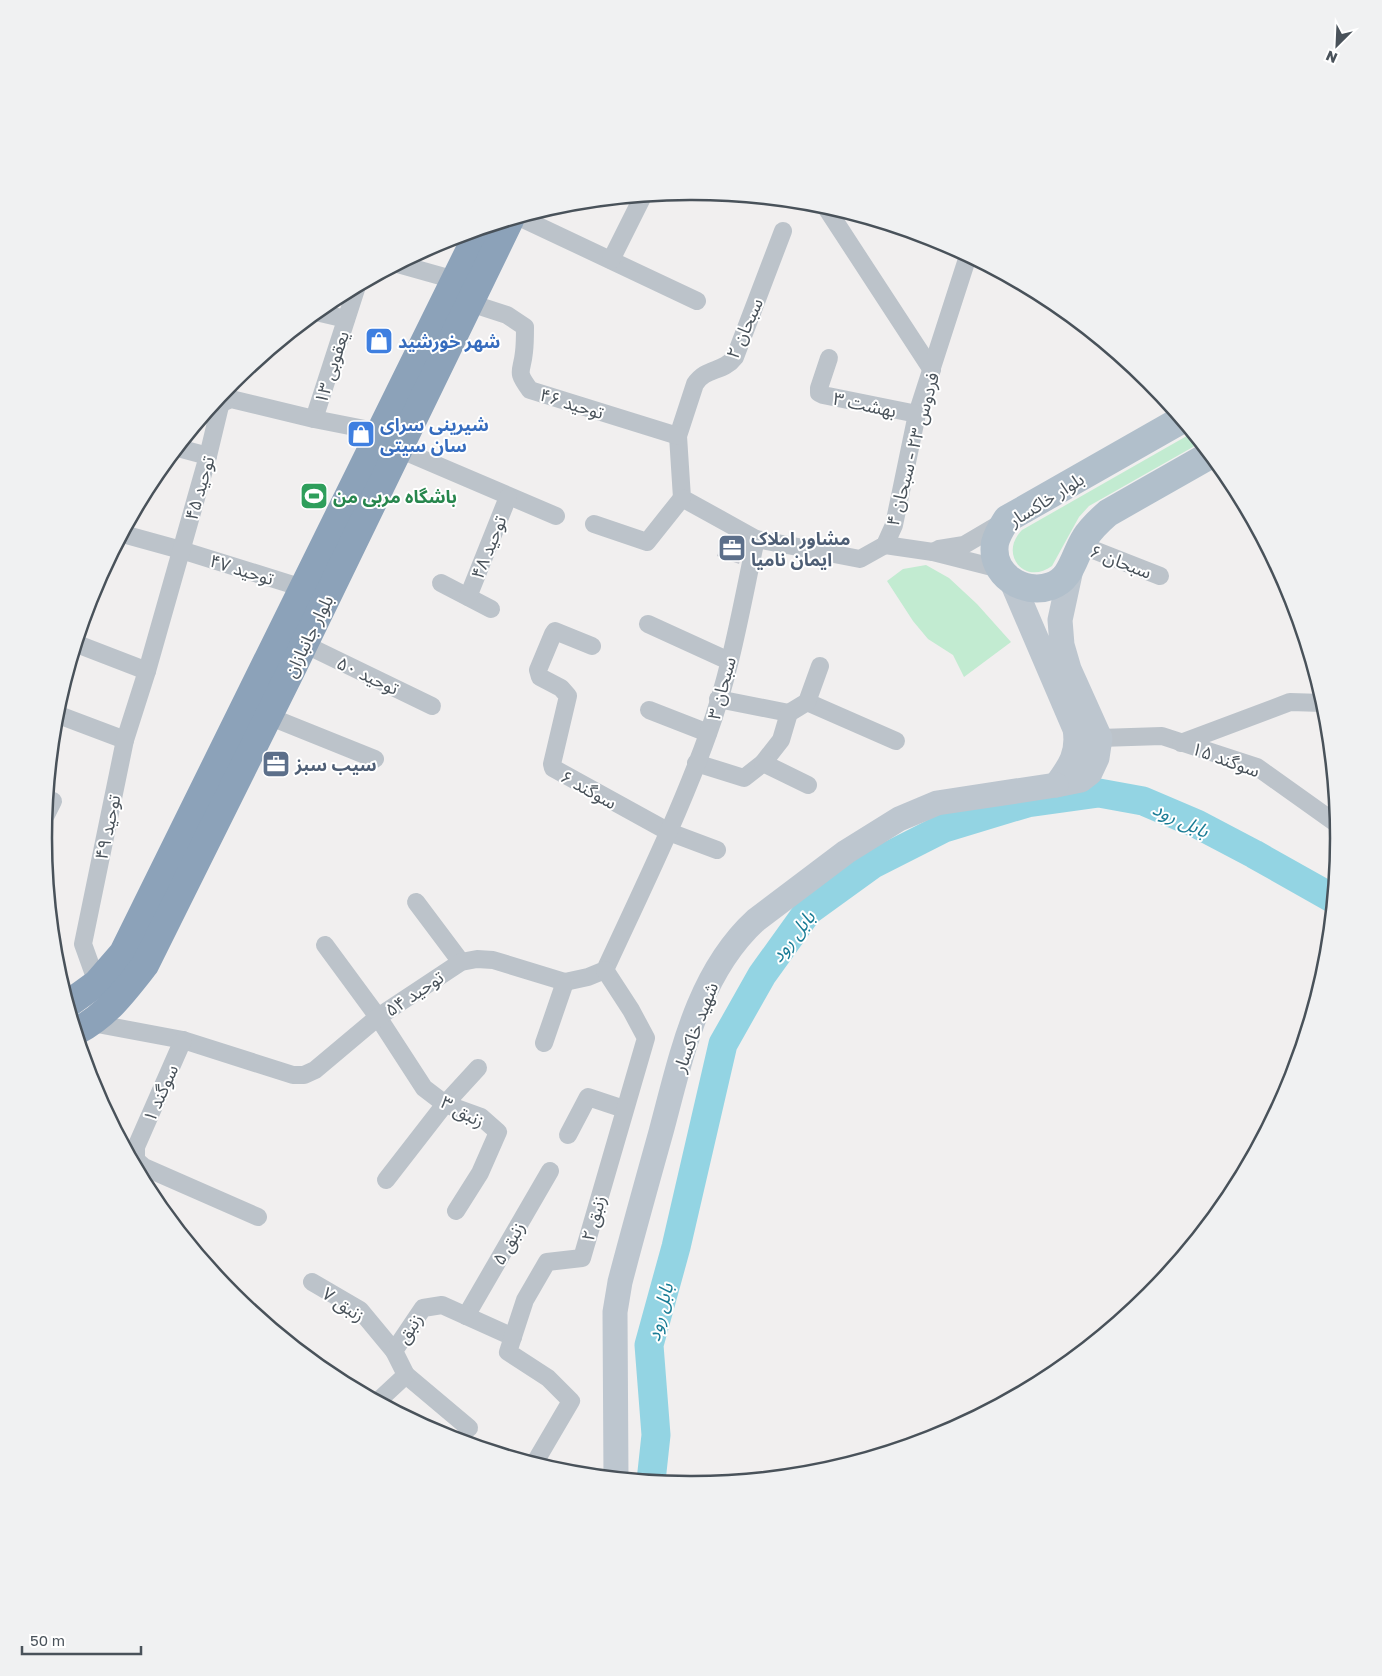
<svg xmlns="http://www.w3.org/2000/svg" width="1382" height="1676" viewBox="0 0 1382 1676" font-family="'Golos Text','Noto Sans Arabic',sans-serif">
<rect width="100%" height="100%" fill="#f1efef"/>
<!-- green -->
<g fill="#c2ebd1">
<path d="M1192,433L1200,443L1089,506L1079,517L1052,566C1025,586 998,554 1022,530Z"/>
<path d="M926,565L949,578L977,604L1011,642L964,677L953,655L928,639L913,621L887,581L903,569Z"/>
</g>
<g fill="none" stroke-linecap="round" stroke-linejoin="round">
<!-- river -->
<path stroke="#93d4e3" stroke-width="29" d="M651,1481L656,1435L649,1345L676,1247L723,1044L762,975L808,911L873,864L944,828L1027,803L1099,793L1143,801L1197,824L1254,854L1332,898"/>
</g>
<!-- building -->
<path fill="#c9cbd1" d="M725,534L744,544L739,564L717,556Z"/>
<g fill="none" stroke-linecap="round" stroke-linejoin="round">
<!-- street -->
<g stroke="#bcc3ca" stroke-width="18">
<path d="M825,206L932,370"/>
<path d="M519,217L697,301"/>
<path d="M783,231L735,357C723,373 706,367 695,384L678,436L682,498L756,539L860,559L885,545L894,525L917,414L968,256"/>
<path d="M611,260L643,196"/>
<path d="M398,264L455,280"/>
<path d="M470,303L507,315L525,327C525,335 525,344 524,352C522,373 515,370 530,390L678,436"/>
<path d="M316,312L346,319"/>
<path d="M829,358L819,388V393L823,395L917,414"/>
<path d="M314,419L357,286"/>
<path d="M178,448L208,456"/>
<path d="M399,449L556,516"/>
<path d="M594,524L647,542L682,498"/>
<path d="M123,534L181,550L303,588"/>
<path d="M885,545L933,552"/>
<path d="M1081,545L1160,576"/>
<path d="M1000,569L933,552L939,549L964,545L1003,522"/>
<path d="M441,583L491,609"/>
<path d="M468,597L508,497"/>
<path d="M648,624L729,661"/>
<path d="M77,644L147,671"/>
<path d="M304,644L432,706"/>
<path d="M592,646L555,631L553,634L538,670L540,677L561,688L568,696L552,764L553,768L669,832L717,850"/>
<path d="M718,699L789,713"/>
<path d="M807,702L896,741"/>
<path d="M649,710L708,733"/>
<path d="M56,714L125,740"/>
<path d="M268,716L375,759"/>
<path d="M1100,738L1162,736L1257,767L1337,824"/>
<path d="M1181,743L1290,702L1323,703"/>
<path d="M696,763L744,778L763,763L781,740L789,713L807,702L820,666"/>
<path d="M763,763L808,785"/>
<path d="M46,815L53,801"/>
<path d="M416,902L461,962"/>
<path d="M325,945L378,1017L424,1088L445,1104L481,1117L498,1132L480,1173L456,1211"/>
<path d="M97,983L83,944L125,740L147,671L208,456L220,406L224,402L231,399L314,419L380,432"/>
<path d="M92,1023L183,1040L293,1075H304L315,1070L378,1017L461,962L477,959L493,960L565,982L588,977L605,970C641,892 679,815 708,734C731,671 742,604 756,539"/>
<path d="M183,1040L136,1147V1160L144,1167L258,1217"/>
<path d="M544,1043L565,982"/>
<path d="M568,1135L588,1097L624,1109"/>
<path d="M386,1180L445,1104L478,1068"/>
<path d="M312,1282L360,1310L394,1351"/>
<path d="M466,1316L550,1171"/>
<path d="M406,1375L469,1428"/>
<path d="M378,1401L406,1375L394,1351L423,1308L442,1305L513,1337"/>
<path d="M534,1464L571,1401L548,1378L508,1352L525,1300L547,1262L582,1258L646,1038L631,1010L605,970"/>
</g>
<!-- secondary -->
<g stroke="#bdc6cf" stroke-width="25">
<path d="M1012,582L1075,729C1079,753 1070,766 1056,785L1081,780L1090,773L1097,758L1100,738L1069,669L1062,645L1060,620L1071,569"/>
<path d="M616,1478L615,1312L620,1282C633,1232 647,1182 661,1132C681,1058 697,974 756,920L846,852L899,819L937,803L1056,785"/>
</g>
<!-- primary -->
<path stroke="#b1bfcb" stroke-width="28" d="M1181,420L1007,519C1002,527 997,534 995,543C990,574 1023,596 1051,586C1072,579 1074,555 1085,538C1091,528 1100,520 1108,513L1210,455"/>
<!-- highway -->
<g stroke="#8ca2b9" stroke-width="28">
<path d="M68,1004L97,983L123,953L480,229"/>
<path d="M77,1031C107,1015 124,992 145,965L292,669L510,220"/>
</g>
</g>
<!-- icons -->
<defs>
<symbol id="shop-square" viewBox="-11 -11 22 22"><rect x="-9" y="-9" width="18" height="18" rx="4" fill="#3f7fe0" stroke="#fff"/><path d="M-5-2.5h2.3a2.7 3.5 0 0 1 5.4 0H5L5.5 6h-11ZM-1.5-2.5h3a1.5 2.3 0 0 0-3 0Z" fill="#fff"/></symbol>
<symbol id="stadium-square" viewBox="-11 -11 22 22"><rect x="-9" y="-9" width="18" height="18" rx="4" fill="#2e9e5b" stroke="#fff"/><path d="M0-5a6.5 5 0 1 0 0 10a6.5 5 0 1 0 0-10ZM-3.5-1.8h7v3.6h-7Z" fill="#fff"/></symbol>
<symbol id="office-square" viewBox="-11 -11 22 22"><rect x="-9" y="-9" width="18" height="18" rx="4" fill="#5c6f8a" stroke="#fff"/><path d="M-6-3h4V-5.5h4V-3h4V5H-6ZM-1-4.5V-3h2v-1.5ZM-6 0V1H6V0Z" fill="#fff"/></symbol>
</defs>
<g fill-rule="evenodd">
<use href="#shop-square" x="363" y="325" width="32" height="32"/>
<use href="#shop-square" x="345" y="418" width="32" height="32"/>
<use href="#stadium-square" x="298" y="480" width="32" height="32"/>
<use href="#office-square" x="716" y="532" width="32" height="32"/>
<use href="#office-square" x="260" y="748" width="32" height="32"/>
</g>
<g text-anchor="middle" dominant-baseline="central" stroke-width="4" stroke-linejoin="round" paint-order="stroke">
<!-- street labels -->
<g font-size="18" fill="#49525a" stroke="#fff">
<text transform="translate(744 328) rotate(-66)">سبحان ۲</text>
<text transform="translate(331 367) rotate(-72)">یعقوبی ۱۳</text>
<text transform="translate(572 403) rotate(17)">توحید ۴۶</text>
<text transform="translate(865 404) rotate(12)">بهشت ۳</text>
<text transform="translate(912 449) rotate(-75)">فردوس ۲۳ - سبحان ۴</text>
<text transform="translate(199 488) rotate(-74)">توحید ۴۵</text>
<text transform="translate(1046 499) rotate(-32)">بلوار خاکسار</text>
<text transform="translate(488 547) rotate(-68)">توحید ۴۸</text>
<text transform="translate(1121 561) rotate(21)">سبحان ۶</text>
<text transform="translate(242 569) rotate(17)">توحید ۴۷</text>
<text transform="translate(308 636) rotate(-64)">بلوار جانبازان</text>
<text transform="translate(368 675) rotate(25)">توحید ۵۰</text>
<text transform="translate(721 688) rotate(-75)">سبحان ۳</text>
<text transform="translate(1226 759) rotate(20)">سوگند ۱۵</text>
<text transform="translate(589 789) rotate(29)">سوگند ۶</text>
<text transform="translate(107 827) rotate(-78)">توحید ۴۹</text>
<text transform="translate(414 993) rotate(-34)">توحید ۵۴</text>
<text transform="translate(695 1027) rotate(-69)">شهید خاکسار</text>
<text transform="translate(160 1093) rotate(-66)">سوگند ۱</text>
<text transform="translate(463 1111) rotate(28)">زنبق ۳</text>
<text transform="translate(593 1218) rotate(-74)">زنبق ۲</text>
<text transform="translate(508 1243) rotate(-60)">زنبق ۵</text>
<text transform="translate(344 1304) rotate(34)">زنبق ۷</text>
<text transform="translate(409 1328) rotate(-56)">زنبق</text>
</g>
<!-- shop labels -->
<g font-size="18" font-weight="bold" fill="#366cbe" stroke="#fff" text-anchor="start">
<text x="398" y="341">شهر خورشید</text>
<text x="380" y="424">شیرینی سرای<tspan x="380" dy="21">سان سیتی</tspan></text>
</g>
<!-- leisure labels -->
<g font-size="18" font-weight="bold" fill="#27864d" stroke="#fff" text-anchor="start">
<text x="333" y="496">باشگاه مربی من</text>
</g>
<!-- service labels -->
<g font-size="18" font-weight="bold" fill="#4e5e75" stroke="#fff" text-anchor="start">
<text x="751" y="538">مشاور املاک<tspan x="751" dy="21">ایمان نامیا</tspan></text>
<text x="295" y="764">سیب سبز</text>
</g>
<!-- water labels -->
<g font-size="19" font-style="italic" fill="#1a7c95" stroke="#fff">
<text transform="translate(1181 819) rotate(25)">بابل رود</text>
<text transform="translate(792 936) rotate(-52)">بابل رود</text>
<text transform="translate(659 1312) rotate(-76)">بابل رود</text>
</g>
</g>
<!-- crop -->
<path d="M0 0H1382V1676H0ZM690 200H692A638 638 0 0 1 1330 838V838A638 638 0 0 1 692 1476H690A638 638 0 0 1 52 838V838A638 638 0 0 1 690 200Z" fill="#f0f1f2" fill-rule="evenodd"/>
<path fill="none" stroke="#49525a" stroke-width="2.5" d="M690 200H692A638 638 0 0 1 1330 838V838A638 638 0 0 1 692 1476H690A638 638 0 0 1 52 838V838A638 638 0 0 1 690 200Z"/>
<!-- north arrow -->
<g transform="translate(1337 45) rotate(204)" stroke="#ffffff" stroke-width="4" paint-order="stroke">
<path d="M0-4L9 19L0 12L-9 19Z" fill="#49525a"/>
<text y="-8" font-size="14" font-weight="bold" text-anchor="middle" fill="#49525a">N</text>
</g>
<!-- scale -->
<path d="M22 1646v8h119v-8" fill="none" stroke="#49525a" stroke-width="2.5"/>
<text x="30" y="1646" font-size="15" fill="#49525a" stroke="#ffffff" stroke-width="4" paint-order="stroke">50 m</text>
</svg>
